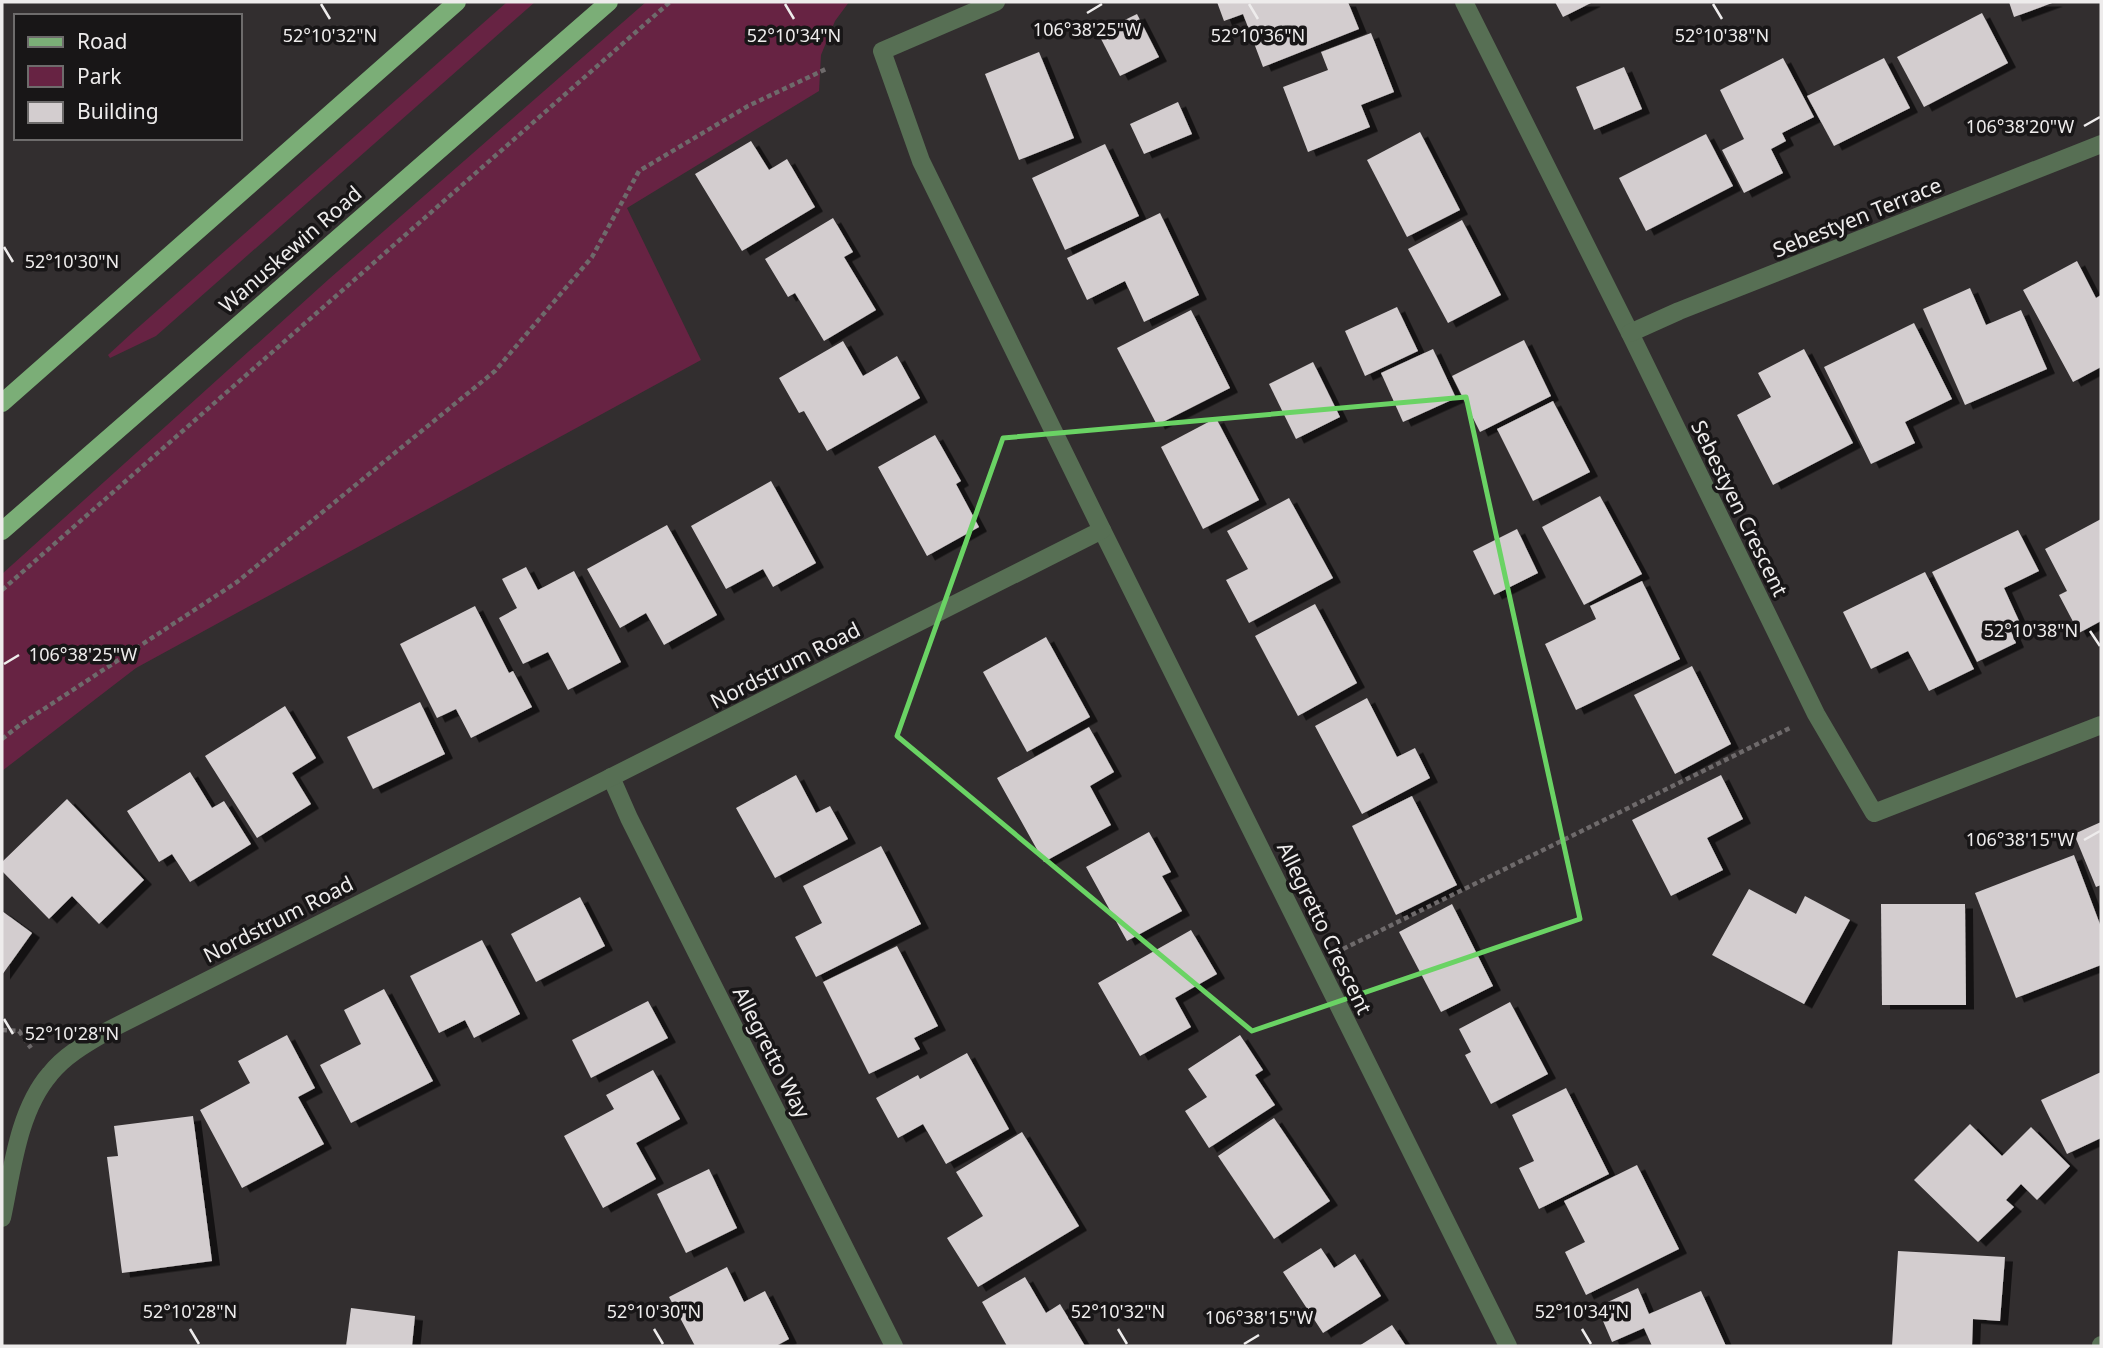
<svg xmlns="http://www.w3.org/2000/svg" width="2103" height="1348" viewBox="0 0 2103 1348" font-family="'Noto Sans',sans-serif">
<defs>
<filter id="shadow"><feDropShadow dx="8" dy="4.5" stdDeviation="0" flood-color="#0009"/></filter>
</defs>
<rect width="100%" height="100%" fill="#322e2f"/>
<!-- green -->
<g fill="#672343">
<path d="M507,2H535L156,336L110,358L108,355L133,332Z"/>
<path d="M646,2H849L835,21L821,55L819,91L627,208L701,360L136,668L2,771V574L329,279Z"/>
</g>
<!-- building -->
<g fill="#d3cdcf" filter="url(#shadow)">
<path d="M1217,2H1348L1359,29L1263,67L1243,14L1224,21Z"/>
<path d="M1555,2H1593L1563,17Z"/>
<path d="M2009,2H2055L2014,17Z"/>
<path d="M1982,13L2008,63L1924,107L1897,57Z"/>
<path d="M1137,14L1159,57L1120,76L1098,33Z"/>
<path d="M1371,33L1394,92L1361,105L1370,127L1308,152L1283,87L1328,70L1321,52Z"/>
<path d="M1039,52L1074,138L1019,160L985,74Z"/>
<path d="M1783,58L1814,117L1782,133L1786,141L1771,149L1783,173L1744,193L1722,150L1744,139L1720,90Z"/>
<path d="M1884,58L1910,108L1834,146L1807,96Z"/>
<path d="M1624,67L1642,109L1594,130L1576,87Z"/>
<path d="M1178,102L1192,134L1144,154L1130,124Z"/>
<path d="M1420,132L1460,210L1407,237L1367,160Z"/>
<path d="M1706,134L1733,186L1646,231L1619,178Z"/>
<path d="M751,141L769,170L787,159L815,207L742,251L695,174Z"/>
<path d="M1105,144L1139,216L1065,250L1032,178Z"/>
<path d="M1160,213L1199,295L1144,322L1125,281L1087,300L1067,258Z"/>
<path d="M833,218L853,252L844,257L876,310L824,341L795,293L788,297L765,259Z"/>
<path d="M1462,220L1501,295L1448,323L1408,249Z"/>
<path d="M2077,261L2096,298L2101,295V367L2073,382L2023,290Z"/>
<path d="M1970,288L1986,325L2021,310L2047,369L1965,405L1923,309Z"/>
<path d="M1397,307L1418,351L1365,376L1345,331Z"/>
<path d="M1191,310L1230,388L1157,425L1117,348Z"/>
<path d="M1914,323L1952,399L1905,422L1915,443L1871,464L1824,367Z"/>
<path d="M1524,340L1551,396L1480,432L1452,376Z"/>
<path d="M843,341L863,376L897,356L920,398L827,451L804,411L799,413L779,378Z"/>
<path d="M1433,349L1456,398L1403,422L1381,373Z"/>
<path d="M1804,349L1853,443L1773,485L1737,415L1771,397L1758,373Z"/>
<path d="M1313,362L1340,417L1296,439L1269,384Z"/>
<path d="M1553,401L1590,472L1533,501L1497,429Z"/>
<path d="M1216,418L1259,500L1203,529L1161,447Z"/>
<path d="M935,435L961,481L956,484L979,527L927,556L878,467Z"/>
<path d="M771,481L816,563L773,587L763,569L726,589L691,526Z"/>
<path d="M1600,496L1642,574L1584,605L1542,527Z"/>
<path d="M1289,498L1333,578L1249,623L1226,580L1248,569L1227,531Z"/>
<path d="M2101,519V621L2079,633L2059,595L2067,591L2045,549Z"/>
<path d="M667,525L717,615L664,645L646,613L620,628L587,569Z"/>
<path d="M1517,529L1538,573L1494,595L1473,551Z"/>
<path d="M2018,530L2039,571L2004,588L2020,623L2010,629L2016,643L1977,662L1932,572Z"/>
<path d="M526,567L538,590L574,571L621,662L568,690L548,652L523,664L499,618L517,608L502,579Z"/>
<path d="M1925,572L1974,669L1929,691L1908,651L1871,669L1843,612Z"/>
<path d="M1642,581L1680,659L1576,710L1545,644L1596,619L1590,606Z"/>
<path d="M1315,604L1357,683L1298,716L1255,636Z"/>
<path d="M475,606L509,673L513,671L532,707L471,738L456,709L437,718L400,644Z"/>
<path d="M1046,637L1090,717L1027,752L983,672Z"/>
<path d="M1692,666L1731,744L1675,774L1634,695Z"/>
<path d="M1367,698L1397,757L1415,748L1430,778L1362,814L1315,726Z"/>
<path d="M420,702L445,754L373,789L347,737Z"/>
<path d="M285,706L316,758L292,773L311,804L257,838L205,756Z"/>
<path d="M1089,727L1114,772L1090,786L1111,825L1044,862L997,778Z"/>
<path d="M190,772L212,808L224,801L251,844L190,882L172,854L159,862L127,811Z"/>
<path d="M796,775L816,813L830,806L848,839L775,878L736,808Z"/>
<path d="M1721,775L1743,819L1707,838L1723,870L1671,896L1632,820Z"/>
<path d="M1412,796L1457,885L1396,915L1352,826Z"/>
<path d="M67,799L144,880L99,924L72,896L49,919L2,871V862Z"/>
<path d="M2101,822V885L2096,887L2074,834Z"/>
<path d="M1149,832L1171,872L1162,876L1182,911L1127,941L1086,867Z"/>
<path d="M881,846L921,924L816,977L795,937L822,923L803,886Z"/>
<path d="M2074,855L2101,927V965L2016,998L1975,893Z"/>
<path d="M1749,889L1796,914L1805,896L1850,920L1804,1004L1712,955Z"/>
<path d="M580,897L605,946L536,982L511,934Z"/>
<path d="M1452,904L1493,986L1441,1012L1399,932Z"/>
<path d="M1881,904H1965L1966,1005H1882Z"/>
<path d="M2,911L32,933L2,975Z"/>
<path d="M1191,930L1217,974L1175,998L1191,1027L1140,1056L1098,983Z"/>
<path d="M482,940L520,1014L474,1038L465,1020L439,1033L410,976Z"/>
<path d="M897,946L938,1026L914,1038L920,1049L869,1074L823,982Z"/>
<path d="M384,989L433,1081L351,1123L320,1065L361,1044L344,1010Z"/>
<path d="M648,1001L668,1038L591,1078L572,1040Z"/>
<path d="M1510,1002L1548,1074L1491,1104L1465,1055L1471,1052L1459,1029Z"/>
<path d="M287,1035L315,1088L298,1097L324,1144L242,1188L200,1110L250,1083L238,1061Z"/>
<path d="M1240,1035L1263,1070L1255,1075L1275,1105L1209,1148L1185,1111L1207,1097L1188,1069Z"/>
<path d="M967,1053L1009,1129L946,1164L923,1124L898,1138L876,1098L918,1075L920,1079Z"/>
<path d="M653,1070L680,1119L636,1143L656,1179L603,1208L564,1136L614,1109L606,1095Z"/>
<path d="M2101,1072V1138L2067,1154L2041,1100Z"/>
<path d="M1566,1088L1609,1174L1539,1209L1519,1168L1534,1161L1512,1115Z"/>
<path d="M193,1116L212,1261L122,1273L107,1157L118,1156L114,1126Z"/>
<path d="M1274,1118L1330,1201L1274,1239L1218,1156Z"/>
<path d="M1970,1124L2002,1156L2031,1127L2070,1166L2037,1200L2021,1184L2006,1200L2014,1207L1978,1242L1914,1180Z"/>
<path d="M1022,1132L1079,1226L978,1287L947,1238L983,1216L956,1172Z"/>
<path d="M1637,1165L1679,1249L1586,1295L1565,1252L1585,1242L1564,1201Z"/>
<path d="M709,1169L737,1228L686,1253L657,1194Z"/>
<path d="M1321,1248L1334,1268L1355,1254L1381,1296L1323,1333L1283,1272Z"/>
<path d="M1898,1251L2005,1257L2000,1321L1973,1319L1972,1346H1892Z"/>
<path d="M727,1267L744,1302L765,1291L789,1339L776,1346H695L669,1297Z"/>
<path d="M1025,1277L1046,1313L1060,1304L1085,1346H1007L982,1302Z"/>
<path d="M1638,1288L1649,1314L1701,1291L1726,1346H1652L1644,1328L1612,1342L1597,1307Z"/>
<path d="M351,1308L415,1316L412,1346H346Z"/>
<path d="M1392,1325L1406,1346H1359Z"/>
</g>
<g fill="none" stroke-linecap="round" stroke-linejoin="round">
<!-- path -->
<g stroke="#6e6a6b" stroke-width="4.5" stroke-dasharray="5 3.5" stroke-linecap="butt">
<path d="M2,590L670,2"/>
<path d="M2,739L21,724L237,582L495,371L592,257L639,171L748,106L826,69"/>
<path d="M1343,949L1790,728"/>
<path d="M2,1030L19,1031L31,1048"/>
</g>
<!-- minor -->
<g stroke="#576f54" stroke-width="18">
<path d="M1464,2L1630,333L1816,714L1874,813L2101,725"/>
<path d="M1630,333L1679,311L2101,144"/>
<path d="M1102,530L1508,1346"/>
<path d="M611,777L629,818L894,1346"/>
<path d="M2,1218C12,1171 18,1111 50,1074C66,1054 89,1042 111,1029L1102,530L921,161L882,51L996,2"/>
<path d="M2101,1346V1345"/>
</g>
<!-- major -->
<g stroke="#7bae77" stroke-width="18">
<path d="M2,403L457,2"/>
<path d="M2,531L609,2"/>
</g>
</g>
<!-- marked area -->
<path fill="none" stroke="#6ad364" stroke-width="5" stroke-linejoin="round" d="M1466,397L1580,919L1252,1031L897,736L1003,438Z"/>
<!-- ticks -->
<path fill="none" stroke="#eeecec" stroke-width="2.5" d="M321,4L330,19M785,4L794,19M1249,4L1258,19M1713,4L1722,19M1087,13L1102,4M2084,126L2100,117M4,247L13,262M2090,631L2100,646M4,664L19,655M2084,840L2100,831M4,1019L13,1034M190,1329L199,1344M654,1329L663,1344M1118,1329L1127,1344M1582,1329L1591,1344M1244,1344L1259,1335"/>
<g text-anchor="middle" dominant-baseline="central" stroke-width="7" stroke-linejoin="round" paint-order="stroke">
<!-- street labels -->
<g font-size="21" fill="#eeecec" stroke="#181617">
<text transform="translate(1857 217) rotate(-22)">Sebestyen Terrace</text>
<text transform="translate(290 249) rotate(-41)">Wanuskewin Road</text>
<text transform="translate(1740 508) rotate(64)">Sebestyen Crescent</text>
<text transform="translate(785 665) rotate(-27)">Nordstrum Road</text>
<text transform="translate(278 919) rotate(-27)">Nordstrum Road</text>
<text transform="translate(1325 928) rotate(64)">Allegretto Crescent</text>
<text transform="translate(772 1052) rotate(63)">Allegretto Way</text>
</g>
</g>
<g font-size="18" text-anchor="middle" fill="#eeecec" stroke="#181617" stroke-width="7" stroke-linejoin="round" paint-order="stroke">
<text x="1087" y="36">106°38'25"W</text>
<text x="330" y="42">52°10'32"N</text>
<text x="794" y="42">52°10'34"N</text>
<text x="1258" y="42">52°10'36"N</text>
<text x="1722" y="42">52°10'38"N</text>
<text x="2020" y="133">106°38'20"W</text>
<text x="72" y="268">52°10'30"N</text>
<text x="2031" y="637">52°10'38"N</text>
<text x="83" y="661">106°38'25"W</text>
<text x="2020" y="846">106°38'15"W</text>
<text x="72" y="1040">52°10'28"N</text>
<text x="190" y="1318">52°10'28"N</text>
<text x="654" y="1318">52°10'30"N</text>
<text x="1118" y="1318">52°10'32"N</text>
<text x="1582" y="1318">52°10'34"N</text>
<text x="1259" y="1324">106°38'15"W</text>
</g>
<!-- border -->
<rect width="2103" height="1348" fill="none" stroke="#eeecec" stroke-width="7"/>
<!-- legend -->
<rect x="14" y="14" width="228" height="126" fill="#181617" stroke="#6e6c6c" stroke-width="2"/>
<rect x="28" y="37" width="35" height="10" fill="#7bae77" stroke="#6e6c6c" stroke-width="2"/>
<text x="77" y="49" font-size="21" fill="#eeecec">Road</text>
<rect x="28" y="66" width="35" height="21" fill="#672343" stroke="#6e6c6c" stroke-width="2"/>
<text x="77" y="84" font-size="21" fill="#eeecec">Park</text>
<rect x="28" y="102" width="35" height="21" fill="#d3cdcf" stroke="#6e6c6c" stroke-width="2"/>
<text x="77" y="119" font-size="21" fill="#eeecec">Building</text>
</svg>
